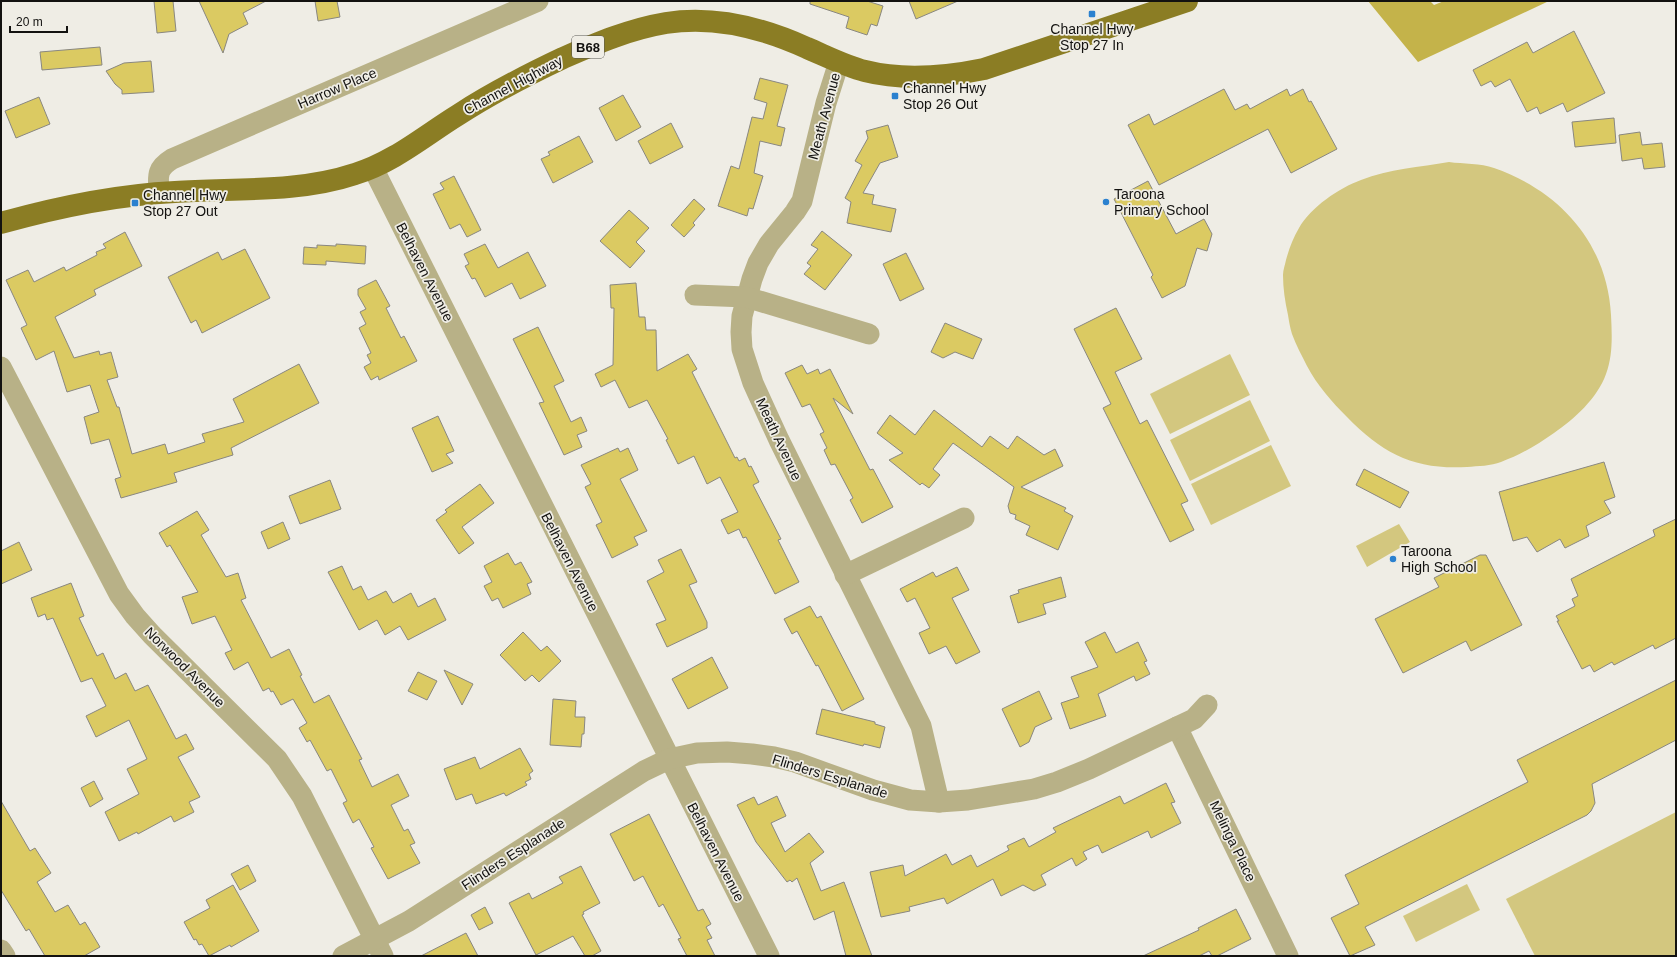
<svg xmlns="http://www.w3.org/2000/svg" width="1677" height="957" viewBox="0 0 1677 957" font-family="Arial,sans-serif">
<rect width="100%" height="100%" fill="#efede5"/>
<!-- green -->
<g fill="#d3c77f">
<path d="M1449,162C1463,164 1481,163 1494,168C1560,191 1607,243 1611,315C1612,335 1613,355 1606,374C1597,399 1574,419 1554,433C1537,445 1520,455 1501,462C1491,466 1478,466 1467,467C1415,470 1383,454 1347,417C1332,402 1317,385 1307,366C1302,356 1296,345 1292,334C1290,328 1289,321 1288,315C1285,302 1283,288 1283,275C1283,270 1285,265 1286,260C1289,249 1293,238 1299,228C1311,207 1339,188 1361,180C1389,169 1420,167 1449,162Z"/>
<path d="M1230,354L1250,395L1170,434L1150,394Z"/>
<path d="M1250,400L1270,441L1190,481L1170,440Z"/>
<path d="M1271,445L1291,486L1211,525L1191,484Z"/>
<path d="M1399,524L1410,542L1367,567L1356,546Z"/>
<path d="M1676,812V956H1535L1506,899Z"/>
<path d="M1467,884L1480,910L1416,942L1403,916Z"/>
</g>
<!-- forest -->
<path fill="#c4b34a" d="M1368,1H1430L1434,5L1444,1H1549L1418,62Z"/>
<!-- building -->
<g fill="#dbca62" stroke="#898780">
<path d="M154,1H173L176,31L157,33Z"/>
<path d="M199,1H266L243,13L248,24L229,34L223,53Z"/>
<path d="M315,1H337L340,17L318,21Z"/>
<path d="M810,1H867L883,6L877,26L871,24L867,35L846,28L849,17L810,4Z"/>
<path d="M909,1H958L916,19Z"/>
<path d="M1574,31L1605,93L1567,112L1563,103L1540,114L1537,107L1527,112L1510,79L1495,87L1491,81L1481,86L1473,70L1527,42L1533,53Z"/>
<path d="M100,47L102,65L42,70L40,52Z"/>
<path d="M151,61L154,92L122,94V90L115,84L106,71L124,63Z"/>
<path d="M760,78L788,85L777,126L785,128L781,146L760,141L754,173L763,176L753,209L749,208L747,216L718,206L731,166L739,169L752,117L763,119L767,103L754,99Z"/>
<path d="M1224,89L1235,110L1247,104L1250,109L1287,89L1290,96L1303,89L1309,102L1311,101L1337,149L1291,173L1268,129L1159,185L1128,125L1149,114L1154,125Z"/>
<path d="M623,95L641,127L616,141L599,108Z"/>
<path d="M39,97L50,124L16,138L5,111Z"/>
<path d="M1614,118L1616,143L1575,147L1572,122Z"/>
<path d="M671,123L683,147L650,164L638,141Z"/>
<path d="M888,125L898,157L880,163L863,193L874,195L872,204L896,209L891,232L847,223L851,202L845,198L862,165L855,161L868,138L866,131Z"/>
<path d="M1640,132L1642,145L1662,143L1665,167L1644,169L1642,158L1622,161L1619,135Z"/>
<path d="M579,136L593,162L553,183L541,159L550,155L548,152Z"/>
<path d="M454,176L481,230L467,237L460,224L450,229L433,194L444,189L440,183Z"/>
<path d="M1148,181L1176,234L1204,219L1212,234L1207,251L1197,248L1185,286L1162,298L1151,277L1153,275L1114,199Z"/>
<path d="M694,199L705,209L693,223L695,225L684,237L671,225Z"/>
<path d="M629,210L649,228L636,242L645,251L630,268L600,241Z"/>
<path d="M822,231L852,255L825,290L804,274L811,266L807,263L818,249L811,245Z"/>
<path d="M125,232L142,266L94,290L96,295L55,317L74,358L99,351L100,355L111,352L118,377L107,380L117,407H119L132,454L165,444L168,454L205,442L202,434L244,422L233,399L299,364L319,403L231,448L233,455L174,473L177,482L121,498L115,479L121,477L109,439L91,444L84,417L99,412L90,385L67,392L54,351L36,360L21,328L27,325L6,280L28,270L34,282L64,267L66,271L97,255L96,252L106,248L103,244Z"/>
<path d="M336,244L366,246L365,264L326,261V265L303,264L304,247L317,248V245L336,246Z"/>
<path d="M485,244L498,268L528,252L546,286L520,299L512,283L485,297L475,278L472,279L465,266L469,264L464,254Z"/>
<path d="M245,249L270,298L202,333L196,320L191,323L168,277L218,252L222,260Z"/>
<path d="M906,253L924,289L900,301L883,264Z"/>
<path d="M376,280L390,306L386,308L401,338L404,336L417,361L379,380L378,376L371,380L364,367L371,363L367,355L371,353L359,328L366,324L360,312L366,309L358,295V289Z"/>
<path d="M636,283L639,317H645L646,330H656L657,371L688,354L697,369L692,372L735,458L737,457L739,461L745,458L749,467L751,466L759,482L753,485L781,539L778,540L799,582L775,594L746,537L743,538L739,529L728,534L721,520L738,512L720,477L707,484L694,456L678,464L666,440L668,439L647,400L629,408L615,380L601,387L595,374L613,365L614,308H611L610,285Z"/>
<path d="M1116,308L1142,359L1115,372L1140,424L1147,420L1188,501L1181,504L1194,530L1170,542L1103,408L1111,404L1074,329Z"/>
<path d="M945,323L982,339L973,359L955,352L943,358L931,352Z"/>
<path d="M538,327L564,381L554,386L571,422L581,417L587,431L577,435L582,447L564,455L539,403L544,402L513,339Z"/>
<path d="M802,365L807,374L818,369L820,374L830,369L853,414L833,398L870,470L873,469L893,507L862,523L850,500L853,498L835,464L831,465L824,450L827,448L820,434L824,432L810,404L802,407L785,373Z"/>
<path d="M934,410L982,447L990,436L1008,449L1017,436L1044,455L1055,449L1063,466L1021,487L1066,508L1064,511L1073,516L1058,550L1026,535L1030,526L1015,519L1016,515L1010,513L1008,506L1014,487L953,443L933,469L940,475L929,488L922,483L920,485L889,460L903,453L877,433L890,415L915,435Z"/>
<path d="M438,416L454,451L446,454L453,463L432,472L412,428Z"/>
<path d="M618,448L620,452L628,448L638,470L620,479L647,531L634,537L638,545L612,558L596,525L602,522L585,487L591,484L581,465Z"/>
<path d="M1604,462L1615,497L1604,501L1611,513L1586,526L1589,536L1565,548L1560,539L1537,552L1527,537L1513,541L1499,492Z"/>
<path d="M1364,469L1409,492L1400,508L1356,485Z"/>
<path d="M330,480L341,509L300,524L289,496Z"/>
<path d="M480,484L494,503L462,527L474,543L459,554L436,520L447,512L445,510Z"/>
<path d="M197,511L209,530L201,535L226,577L238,573L246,598L241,600L271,658L289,649L302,675L300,676L314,703L329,695L362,759L359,760L372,787L398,774L409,796L391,805L404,831L408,829L415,843L410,845L420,863L388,879L371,848L374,847L359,819L353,823L343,803L347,801L331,769L327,771L310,740L307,742L299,728L307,723L293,699L281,705L273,691L271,692L269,688L263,691L248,662L234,670L225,653L232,650L215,616L192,624L182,597L198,592L170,545L167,547L159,533Z"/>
<path d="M1676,519V638L1655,649L1653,645L1614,665L1612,662L1594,672L1590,665L1582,669L1557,621H1559L1556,616L1575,606L1572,599L1578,596L1571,579L1655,536L1653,530Z"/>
<path d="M283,522L290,539L268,549L261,532Z"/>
<path d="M19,542L32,570L1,584V551Z"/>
<path d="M681,549L697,582L689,585L707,622V628L667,647L656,624L666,620L647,581L664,572L658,560Z"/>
<path d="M508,553L515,565L521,562L532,582L527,584L531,594L503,608L498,598L492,601L484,586L492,582L484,566Z"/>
<path d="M1480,555H1486L1522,625L1471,651L1466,641L1403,673L1375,619L1439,587L1434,578Z"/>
<path d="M342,566L353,590L361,586L368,600L386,591L393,603L411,593L418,607L435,598L446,620L408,640L400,626L385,635L377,620L359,630L328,572Z"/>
<path d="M957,567L969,590L952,598L980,652L956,664L946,646L929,654L919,633L930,628L915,598L907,602L900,589L933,572L936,577Z"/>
<path d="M1061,577L1066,597L1043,604L1046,614L1018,623L1010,596L1019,593L1018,590Z"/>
<path d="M71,583L84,616L79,618L97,656L103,653L115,679L126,673L135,691L148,685L176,739L186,734L194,749L178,757L200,797L189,802L194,812L174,822L171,816L138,834L137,832L119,841L105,812L139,794L127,769L147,759L129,720L96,737L86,716L106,706L92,678L81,682L53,618L47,620L45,614L38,617L31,598Z"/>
<path d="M810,606L817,618L821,616L864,699L842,711L818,665L816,666L797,631L792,634L784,619Z"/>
<path d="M523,632L541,651L547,646L561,661L539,682L532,675L525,681L500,655Z"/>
<path d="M1105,632L1116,653L1138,642L1147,661L1144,662L1150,674L1136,681L1134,676L1098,694L1106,716L1070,729L1061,703L1079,697L1071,677L1098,667L1085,642Z"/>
<path d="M712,657L728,688L688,709L672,679Z"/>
<path d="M444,670L473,684L462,705Z"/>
<path d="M418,672L437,681L427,700L408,691Z"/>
<path d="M1676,680V740L1592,784L1595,803L1591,811L1587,815L1365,927L1375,945L1350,956L1331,918L1359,904L1345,875L1528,782L1517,760Z"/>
<path d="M1039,691L1052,719L1035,727L1029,742L1020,747L1002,709Z"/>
<path d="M553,699L576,701L575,717H585L584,734H582L581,747L550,745Z"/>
<path d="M822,709L875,722V724L885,727L880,748L864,744L863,746L816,734Z"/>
<path d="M520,748L533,771L529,774L531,779L525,782L527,785L506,796L504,793L476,804L472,794L456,800L444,769L475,757L480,769Z"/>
<path d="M94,781L103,799L90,807L81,788Z"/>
<path d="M1166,783L1175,802L1171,803L1181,823L1151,838L1148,831L1102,853L1098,845L1083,852L1087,859L1076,866L1072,858L1041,875L1046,885L1034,891L1023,885L1001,896L993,879L947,904L944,898L909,907L910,911L881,917L870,872L903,865L905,876L946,854L952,865L971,855L977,867L1009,850L1007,846L1024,838L1029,847L1056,832L1053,828L1120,796L1124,804Z"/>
<path d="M777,796L786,816L771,823L785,852L809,833L824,852L810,863L821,891L844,882L872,956H846L834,911L814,920L797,878L792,882L790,880L787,882L756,842L737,805L754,797L758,805Z"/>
<path d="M1,801L30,851L35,848L51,873L37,882L55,912L68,905L80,925L85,922L100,947L84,956H45L29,929L26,931L1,890Z"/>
<path d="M649,814L698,911L703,909L711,924L706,927L712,938L707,940L715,956H687L678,939L681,938L663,904L659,907L643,876L634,881L610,834Z"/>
<path d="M248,865L256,881L240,890L231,874Z"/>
<path d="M581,866L600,903L583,912L584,914L582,915L601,951L592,956H585L573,936L536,955L509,903L529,893L532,899L563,883L559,877Z"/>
<path d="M233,885L259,931L231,947L230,945L209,956L202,944L199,945L196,939L194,940L184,922L210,908L206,900Z"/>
<path d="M485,907L493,923L479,930L471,915Z"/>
<path d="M1236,909L1251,939L1217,956H1212L1209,951L1199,956H1143L1199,930L1198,928Z"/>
<path d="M466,933L478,956H421Z"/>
</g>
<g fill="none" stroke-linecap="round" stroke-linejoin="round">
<!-- street -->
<g stroke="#b8b187" stroke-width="21">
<path d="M839,62L826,103L802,201L795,212L769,244L758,263L752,279L742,316L741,332L742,349L753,383L779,440L921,726L939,802"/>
<path d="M373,168L769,956"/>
<path d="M159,193C158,176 156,169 172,159L538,1"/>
<path d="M695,295L746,297L869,334"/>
<path d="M1,367L119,594L135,616L152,635L277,759L302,796L383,956"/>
<path d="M845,575L964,518"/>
<path d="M1177,727L1288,956"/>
<path d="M1,950L5,956"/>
<path d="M343,956L409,921L644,771L669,759L697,753L727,752L752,754L774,757L795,762L873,790L910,800L939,802L968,800L1034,789L1057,782L1089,769L1177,727L1194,719L1207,705"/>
</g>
<!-- primary -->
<path stroke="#8b7d24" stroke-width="22" d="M1,223C58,207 116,195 175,192C234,188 298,193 355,174C394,162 424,136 458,115C492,93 527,75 563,58C597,43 630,29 666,23C715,15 763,28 807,48C826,56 845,66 865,71C904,81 945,77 984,69L1187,1"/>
</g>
<!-- markers -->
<g fill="#2b81cf" stroke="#efede5" stroke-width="1.5">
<rect x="1088" y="10" width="8" height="8" rx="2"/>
<rect x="891" y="92" width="8" height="8" rx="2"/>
<circle cx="1106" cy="202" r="4"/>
<rect x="131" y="199" width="8" height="8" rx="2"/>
<circle cx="1393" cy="559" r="4"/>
</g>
<g text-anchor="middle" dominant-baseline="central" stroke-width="3.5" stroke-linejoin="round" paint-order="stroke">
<!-- shield labels -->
<rect fill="#efede5" stroke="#555450" stroke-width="1" x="572" y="36" width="32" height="22" rx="3"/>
<g font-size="13" font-weight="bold" fill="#131210">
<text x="588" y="47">B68</text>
</g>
<!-- poi labels -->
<g font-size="14" fill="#131210" stroke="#efede5" text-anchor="start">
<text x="1092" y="29" text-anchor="middle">Channel Hwy<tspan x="1092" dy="16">Stop 27 In</tspan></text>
<text x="903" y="88">Channel Hwy<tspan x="903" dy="16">Stop 26 Out</tspan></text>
<text x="1114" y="194">Taroona<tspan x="1114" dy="16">Primary School</tspan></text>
<text x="143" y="195">Channel Hwy<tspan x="143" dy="16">Stop 27 Out</tspan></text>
<text x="1401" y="551">Taroona<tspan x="1401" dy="16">High School</tspan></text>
</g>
<!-- street labels -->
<g font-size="14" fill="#131210" stroke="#efede5">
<text transform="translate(513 85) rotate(-28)">Channel Highway</text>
<text transform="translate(337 88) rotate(-23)">Harrow Place</text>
<text transform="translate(824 116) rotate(-75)">Meath Avenue</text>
<text transform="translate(425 272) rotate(63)">Belhaven Avenue</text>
<text transform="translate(779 439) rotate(65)">Meath Avenue</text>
<text transform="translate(570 562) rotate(63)">Belhaven Avenue</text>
<text transform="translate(185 667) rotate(45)">Norwood Avenue</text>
<text transform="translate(830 776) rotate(17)">Flinders Esplanade</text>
<text transform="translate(1233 841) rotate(64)">Melinga Place</text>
<text transform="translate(716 852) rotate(63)">Belhaven Avenue</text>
<text transform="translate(513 854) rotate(-33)">Flinders Esplanade</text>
</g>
</g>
<!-- border -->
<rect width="1677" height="957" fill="none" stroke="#131210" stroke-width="4"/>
<!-- scale -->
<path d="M10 26v6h57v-6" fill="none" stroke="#131210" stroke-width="2"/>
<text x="16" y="26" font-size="12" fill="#131210" stroke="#efede5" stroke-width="3" paint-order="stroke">20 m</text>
</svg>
